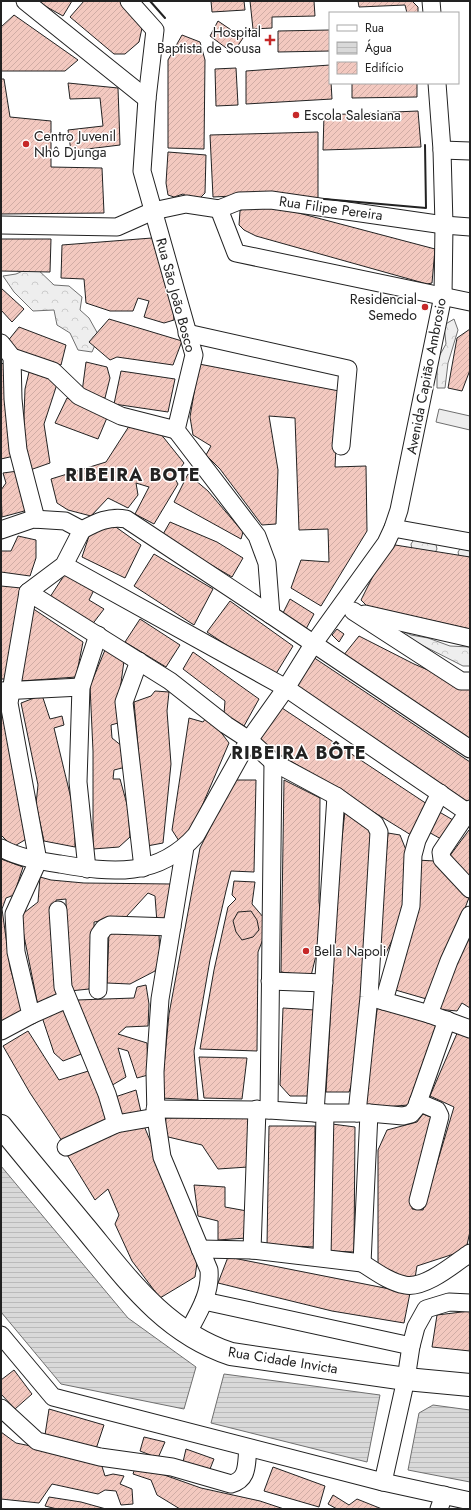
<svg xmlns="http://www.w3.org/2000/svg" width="471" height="1510" viewBox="0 0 471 1510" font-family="Jost,sans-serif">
<defs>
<pattern id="forest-crowns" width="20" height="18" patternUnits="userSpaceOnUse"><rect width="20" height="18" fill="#eee"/><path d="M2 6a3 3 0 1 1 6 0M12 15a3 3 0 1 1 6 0" fill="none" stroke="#ccc"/></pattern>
<pattern id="water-rules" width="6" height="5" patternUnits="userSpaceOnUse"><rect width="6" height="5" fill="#d9d9d9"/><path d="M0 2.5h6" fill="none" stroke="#bababa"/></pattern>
<pattern id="building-hatch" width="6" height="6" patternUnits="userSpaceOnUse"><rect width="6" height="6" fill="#f3c9c0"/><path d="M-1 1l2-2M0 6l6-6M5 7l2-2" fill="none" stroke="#d0aca5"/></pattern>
</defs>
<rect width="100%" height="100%" fill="#fff"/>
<!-- forest -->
<g fill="url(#forest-crowns)" stroke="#6f6f6f">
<path d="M34,266L54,285L69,286L82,297L80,310L89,318L99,336L92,352L78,350L70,333L57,325L54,310L33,311L14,292L3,276L16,274Z"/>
<path d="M454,319L458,330L448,363L445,388H437V360L446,344L444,325Z"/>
<path d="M422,527L432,528L437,549L432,558L413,556L411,544Z"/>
<path d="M470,534V569L461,565L458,552Z"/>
<path d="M392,625L411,635L428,638L450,646L470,647V666H463L412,640L399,642Z"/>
</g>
<!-- parking -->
<path fill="#ededed" stroke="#6f6f6f" d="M439,409L470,416V430L436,422Z"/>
<!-- water -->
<g fill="url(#water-rules)" stroke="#6f6f6f">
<path d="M1,1166L128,1318L196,1367L184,1409L61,1384L1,1312Z"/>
<path d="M224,1374L380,1395L367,1462L211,1423Z"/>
<path d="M433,1405L470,1410V1482L408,1470L419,1413Z"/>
</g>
<!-- building -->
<g fill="url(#building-hatch)" stroke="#222">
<path d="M36,1H72L63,16Z"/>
<path d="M84,1H122L142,28L139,42L125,54H114L70,17Z"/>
<path d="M211,1H244L245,10L212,12Z"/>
<path d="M250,1H314L315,16L272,17V28L253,29Z"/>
<path d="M358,1H412L418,7V13H407L405,5L359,7Z"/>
<path d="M14,15L78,60L65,71H1V27Z"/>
<path d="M218,21L243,38L233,53L210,36Z"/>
<path d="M330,30V51L278,52V31Z"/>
<path d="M182,35L200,42L205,60L204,149L168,148V60Z"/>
<path d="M330,65L332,99L246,104V71Z"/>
<path d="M236,68L238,105L216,106L215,69Z"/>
<path d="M1,79H4L10,117L51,121V167L102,168L104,213L1,214Z"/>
<path d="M68,83L118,88L120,145L71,151L68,130L103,126L100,98L70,99Z"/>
<path d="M352,83H417V97L352,98Z"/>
<path d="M418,111L421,147L323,150L324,115Z"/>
<path d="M318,132V200L274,194L213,197L210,135Z"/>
<path d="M168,152L206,155L205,193L200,198L192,199L183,194L174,197L168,195L166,183Z"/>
<path d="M246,207H276L435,249L432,283L427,284L256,236L244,230L239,225L240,211Z"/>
<path d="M152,238L173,306L174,320L164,323L144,317L149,301L138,298L133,311H110L86,303L84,279L61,278L62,245Z"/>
<path d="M1,239H51L50,272L1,271Z"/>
<path d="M1,288L24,309L12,322L1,310Z"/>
<path d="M109,319L182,341L173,365L117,357L110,360L89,342Z"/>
<path d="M19,327L66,345L61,365L21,353L7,342Z"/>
<path d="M470,329V370L462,391L448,388L457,338Z"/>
<path d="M86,362L107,367L110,378L105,398L86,397L82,392Z"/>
<path d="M4,363L14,456L1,459V364Z"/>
<path d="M199,364L339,391L335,467L366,466L367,531L321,606L291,588L301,560L329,562L328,529L299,530L295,418L269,416L278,470L276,524L262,525L220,469L206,455L211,446L193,435L190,417Z"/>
<path d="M30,368L59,378L44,424L50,463L30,470L24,447V416L25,389Z"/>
<path d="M121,371L175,379L168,412L114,404Z"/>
<path d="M67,398L109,413L98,439L55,423Z"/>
<path d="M133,420L160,433L184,463L174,477L178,484L154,524L135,514L149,487L136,483L138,495L128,508L108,498L91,516L68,510L57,503L51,479L106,462Z"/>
<path d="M18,471L28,510L2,517L1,490L6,483L3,473Z"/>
<path d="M188,474L208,491L243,532L241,539L174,502Z"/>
<path d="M170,522L217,542L243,558L232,577L162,536Z"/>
<path d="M113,525L141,545L125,578L82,557L90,533Z"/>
<path d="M18,536L36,540V558L30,576L1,572V551H11Z"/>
<path d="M389,544L470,557V629L367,606L361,600Z"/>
<path d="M154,554L213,589L194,625L134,586Z"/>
<path d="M65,574L94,590L89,600L104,609L91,626L50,597Z"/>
<path d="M1,586L21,588L5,679H1Z"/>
<path d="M290,599L314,614L306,629L283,613Z"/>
<path d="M230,601L293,646L274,677L207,632Z"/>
<path d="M32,608L83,642L76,677L21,681Z"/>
<path d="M140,619L180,645L166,667L125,642Z"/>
<path d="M337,629L344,634L339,642L332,635Z"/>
<path d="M359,636L414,664L458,683L470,686V739L343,656Z"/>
<path d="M105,650L124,661L117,712L118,723L111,725L112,738L123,747L126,767L114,770L113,779H120L128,808L130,837L119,847L93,849V751L90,686Z"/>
<path d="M193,652L259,699L244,726L224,714L225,701L183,669Z"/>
<path d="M313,657L470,762V802L462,803L291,687Z"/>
<path d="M155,691L169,692L167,711L171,764L163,843L147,846L134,702L151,696Z"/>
<path d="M42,695L50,719L62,716L64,725L54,728L75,815V847L44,841L36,804L38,785L21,703Z"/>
<path d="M1,703L28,838L13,847L1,835Z"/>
<path d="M279,706L427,804L411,835L258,741Z"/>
<path d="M189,718L203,722L206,718L217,727L229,743L190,834L179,841L172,830Z"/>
<path d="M234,780H256L254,872L231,871L226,891L210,960L194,1051L198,1100L161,1098L169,1014L200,848Z"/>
<path d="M284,780L320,798L319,902L321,914L318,947L311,976L281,972Z"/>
<path d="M436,810L453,820L441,839L425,830Z"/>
<path d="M345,811L373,832L355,1074L349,1092H326L339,865Z"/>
<path d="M469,830L470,831V885L449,857Z"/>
<path d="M388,833L400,835L406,850L409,905L386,953L378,949Z"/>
<path d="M1,859L23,867L14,895L6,898L2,909L10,967L22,1011L1,1022Z"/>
<path d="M416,860L435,861L470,895L430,1000L392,989Z"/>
<path d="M40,877L51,880L84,883L172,884L168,922L157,923L155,896L148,893L126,917L94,922L95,973L89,989L70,991L66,946V899L56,900L61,996L38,1006L20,916L38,902Z"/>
<path d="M234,881L255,882L252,904L264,918L263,939L258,952L257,1051L200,1049L214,970L228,907L236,899L232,895Z"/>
<path d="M251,911L257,920L259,930L253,937L242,940L236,932L233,921L238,912Z"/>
<path d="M470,920V1008L462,1003L457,1011L437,1009Z"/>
<path d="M109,932L159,934L160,960L155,971L130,984L107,983Z"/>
<path d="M146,985L149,1004L148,1026L126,1027L118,1034L147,1043L148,1075L137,1078L128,1051L118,1048L126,1077L109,1087L77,1000L134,998L137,987Z"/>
<path d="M67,1003L84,1053L63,1061L54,1053L41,1014Z"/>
<path d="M378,1003L437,1023L408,1105L384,1107L364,1106Z"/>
<path d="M283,1008L315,1010L309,1096H290L280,1085Z"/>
<path d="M28,1031L59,1080L95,1069L109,1119L62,1141L30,1093L3,1046Z"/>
<path d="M458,1031L470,1035V1231L466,1250L417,1266L415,1278L398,1279L378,1270V1150L387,1130L417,1122L423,1114L433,1118L412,1209L423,1210L454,1107L430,1096Z"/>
<path d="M199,1057L247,1058L242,1099L204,1098Z"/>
<path d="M136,1090L141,1112L119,1117L115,1097Z"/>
<path d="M249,1116L248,1167L218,1169L202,1145L164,1136L166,1118Z"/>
<path d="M142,1121L198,1256L195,1277L160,1298L132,1261L115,1224L119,1215L108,1189L95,1200L66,1153Z"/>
<path d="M332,1124L355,1127L354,1252L330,1251Z"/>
<path d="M269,1126H315V1247L267,1245Z"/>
<path d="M194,1185L225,1187V1207L247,1211L246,1238L218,1240V1221L198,1216Z"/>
<path d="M228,1257L410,1293L404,1323L332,1311L218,1283Z"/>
<path d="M470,1311V1351L432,1347L437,1315Z"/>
<path d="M14,1370L32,1394L15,1409L1,1394V1380Z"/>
<path d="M49,1409L104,1425L96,1449L45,1435Z"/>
<path d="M1,1432L16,1443L100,1460L105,1476L113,1474L124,1476L120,1484L132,1489L133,1504L121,1505L116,1491L105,1490L98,1494L52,1484L39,1503L1,1499Z"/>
<path d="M144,1437L165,1442L158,1458L140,1451Z"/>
<path d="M186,1449L214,1459L210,1469L183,1462Z"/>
<path d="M136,1465L201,1488L260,1501L284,1509H180L157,1495L151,1480L133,1474Z"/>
<path d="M273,1467L325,1486L319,1507L264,1491Z"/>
<path d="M333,1495L349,1505L357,1499L382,1509H337L328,1504Z"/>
<path d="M49,1497L81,1502L106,1509H57L45,1506Z"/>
</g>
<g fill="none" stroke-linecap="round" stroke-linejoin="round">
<defs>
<g id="minor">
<path d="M25,1L147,99"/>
<path d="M129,1L155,30L147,99L142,171L194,355L176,430L257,536L267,563L271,615L470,749"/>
<path d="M431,1L432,13"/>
<path d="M442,150L470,151"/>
<path d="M219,209L236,253L470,302"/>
<path d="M219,209L239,201L271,200L444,225L470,227"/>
<path d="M1,225L117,227L153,211L186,204L219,209"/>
<path d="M187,333L348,369L341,446"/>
<path d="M1,343L12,357L53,371L79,396L121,416L176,430"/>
<path d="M12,357L13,399L18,450L36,519"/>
<path d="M393,528L470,542"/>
<path d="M1,530L33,519L65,521L82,530L64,565L28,592L9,703L38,861L14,914L16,952L31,1015L1,1031"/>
<path d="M82,530C97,522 109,516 126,519L271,615"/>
<path d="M64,565L286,688L470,814"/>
<path d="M28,592L170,681L226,725L249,740L273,762L336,796L375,824L379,832L369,997L357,1113"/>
<path d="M353,611L461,681H470"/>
<path d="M365,614L470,638"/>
<path d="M139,661L124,702L143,868"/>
<path d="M1,691L81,687"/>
<path d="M470,809L441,852L442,859L470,889"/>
<path d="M185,847L160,999L155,1072L156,1117L162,1157L209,1270C211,1293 199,1312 188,1332"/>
<path d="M1,848C19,858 40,861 60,864C112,873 158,878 196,835L249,740L286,688L314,643L386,543L393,528L399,510L443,296L444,225L442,150L437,83"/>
<path d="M87,869L78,782L81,687L98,635"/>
<path d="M58,910L63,987L107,1094L116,1124"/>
<path d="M270,981L324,983"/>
<path d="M98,990L99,935L104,928L110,925L172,927"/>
<path d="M373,998L429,1014L470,1029"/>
<path d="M384,1001L411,906L413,855L417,840L440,793"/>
<path d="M429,1014L449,961L470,915"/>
<path d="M31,1015L67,999"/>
<path d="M418,1102L437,1110L440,1116L418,1201"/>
<path d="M155,1109L269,1110L315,1113L336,796"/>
<path d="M269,1110L273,762"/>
<path d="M315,1113H369L403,1116L411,1114L416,1108L447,1020"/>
<path d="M66,1147L116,1124L156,1117"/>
<path d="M200,1249L252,1250L362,1263L369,1113"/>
<path d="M252,1250L257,1109"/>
<path d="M322,1257L325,1113"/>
<path d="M362,1263C375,1271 389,1282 405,1285C425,1289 454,1264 470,1253"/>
<path d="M204,1301L411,1346"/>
<path d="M1,1335L53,1397L383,1482L406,1379L411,1346L416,1327L426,1309L449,1302L470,1303"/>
<path d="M1,1408L37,1441L100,1457L172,1467L231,1484C249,1479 246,1464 248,1448"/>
<path d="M383,1482L470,1501"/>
<path d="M439,1509L444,1495"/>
</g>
<path id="major" d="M1,1126C29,1161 58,1195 86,1229C128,1280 165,1332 231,1354L406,1379L470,1385"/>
</defs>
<!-- minor casing -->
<use href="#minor" stroke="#222" stroke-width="19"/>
<!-- major casing -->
<use href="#major" stroke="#222" stroke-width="24"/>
<!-- minor -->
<use href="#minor" stroke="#fff" stroke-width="17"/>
<!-- major -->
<use href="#major" stroke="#fff" stroke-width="22"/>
<!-- wall -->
<g stroke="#222" stroke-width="2">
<path d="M150,1L165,18"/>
<path d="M324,199L426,208L425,145"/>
</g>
</g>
<!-- markers -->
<g fill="#c62828" stroke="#fff" stroke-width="1.5">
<path d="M268 34h4v4h4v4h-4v4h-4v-4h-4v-4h4z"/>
<circle cx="296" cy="115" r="4"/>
<circle cx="26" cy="144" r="4"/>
<circle cx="425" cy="307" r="4"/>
<circle cx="306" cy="951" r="4"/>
</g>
<g text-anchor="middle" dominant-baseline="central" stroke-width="3" stroke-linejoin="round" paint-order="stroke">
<!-- poi labels -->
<g font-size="14" fill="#222" stroke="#fff" text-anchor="start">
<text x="261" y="32" text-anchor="end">Hospital<tspan x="261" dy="16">Baptista de Sousa</tspan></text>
<text x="304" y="115">Escola Salesiana</text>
<text x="34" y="136">Centro Juvenil<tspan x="34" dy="16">Nhô Djunga</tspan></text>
<text x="417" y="299" text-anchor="end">Residencial<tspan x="417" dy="16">Semedo</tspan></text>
<text x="314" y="951">Bella Napoli</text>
</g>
<!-- street labels -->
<g font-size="14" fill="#222" stroke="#fff">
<text transform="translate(331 208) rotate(8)">Rua Filipe Pereira</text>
<text transform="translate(176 295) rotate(75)">Rua São João Bosco</text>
<text transform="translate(426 376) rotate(-79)">Avenida Capitão Ambrosio</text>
<text transform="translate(283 1360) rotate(9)">Rua Cidade Invicta</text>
</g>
<!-- district labels -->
<g font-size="18" font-weight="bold" letter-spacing="1" fill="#222" stroke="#fff">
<text x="133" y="475">RIBEIRA BOTE</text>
<text x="299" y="753">RIBEIRA BÔTE</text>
</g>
</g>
<!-- border -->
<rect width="471" height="1510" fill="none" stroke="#222222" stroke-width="4"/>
<!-- legend -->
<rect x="329" y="12" width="130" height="72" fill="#ffffff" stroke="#a7a7a7"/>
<rect x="337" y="25" width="20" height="6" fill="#ffffff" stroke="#a7a7a7"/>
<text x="365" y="32" font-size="12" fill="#222222">Rua</text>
<rect x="337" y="42" width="20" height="12" fill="url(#water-rules)" stroke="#a7a7a7"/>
<text x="365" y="52" font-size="12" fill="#222222">Água</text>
<rect x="337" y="62" width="20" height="12" fill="url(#building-hatch)" stroke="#a7a7a7"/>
<text x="365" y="72" font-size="12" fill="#222222">Edifício</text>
</svg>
